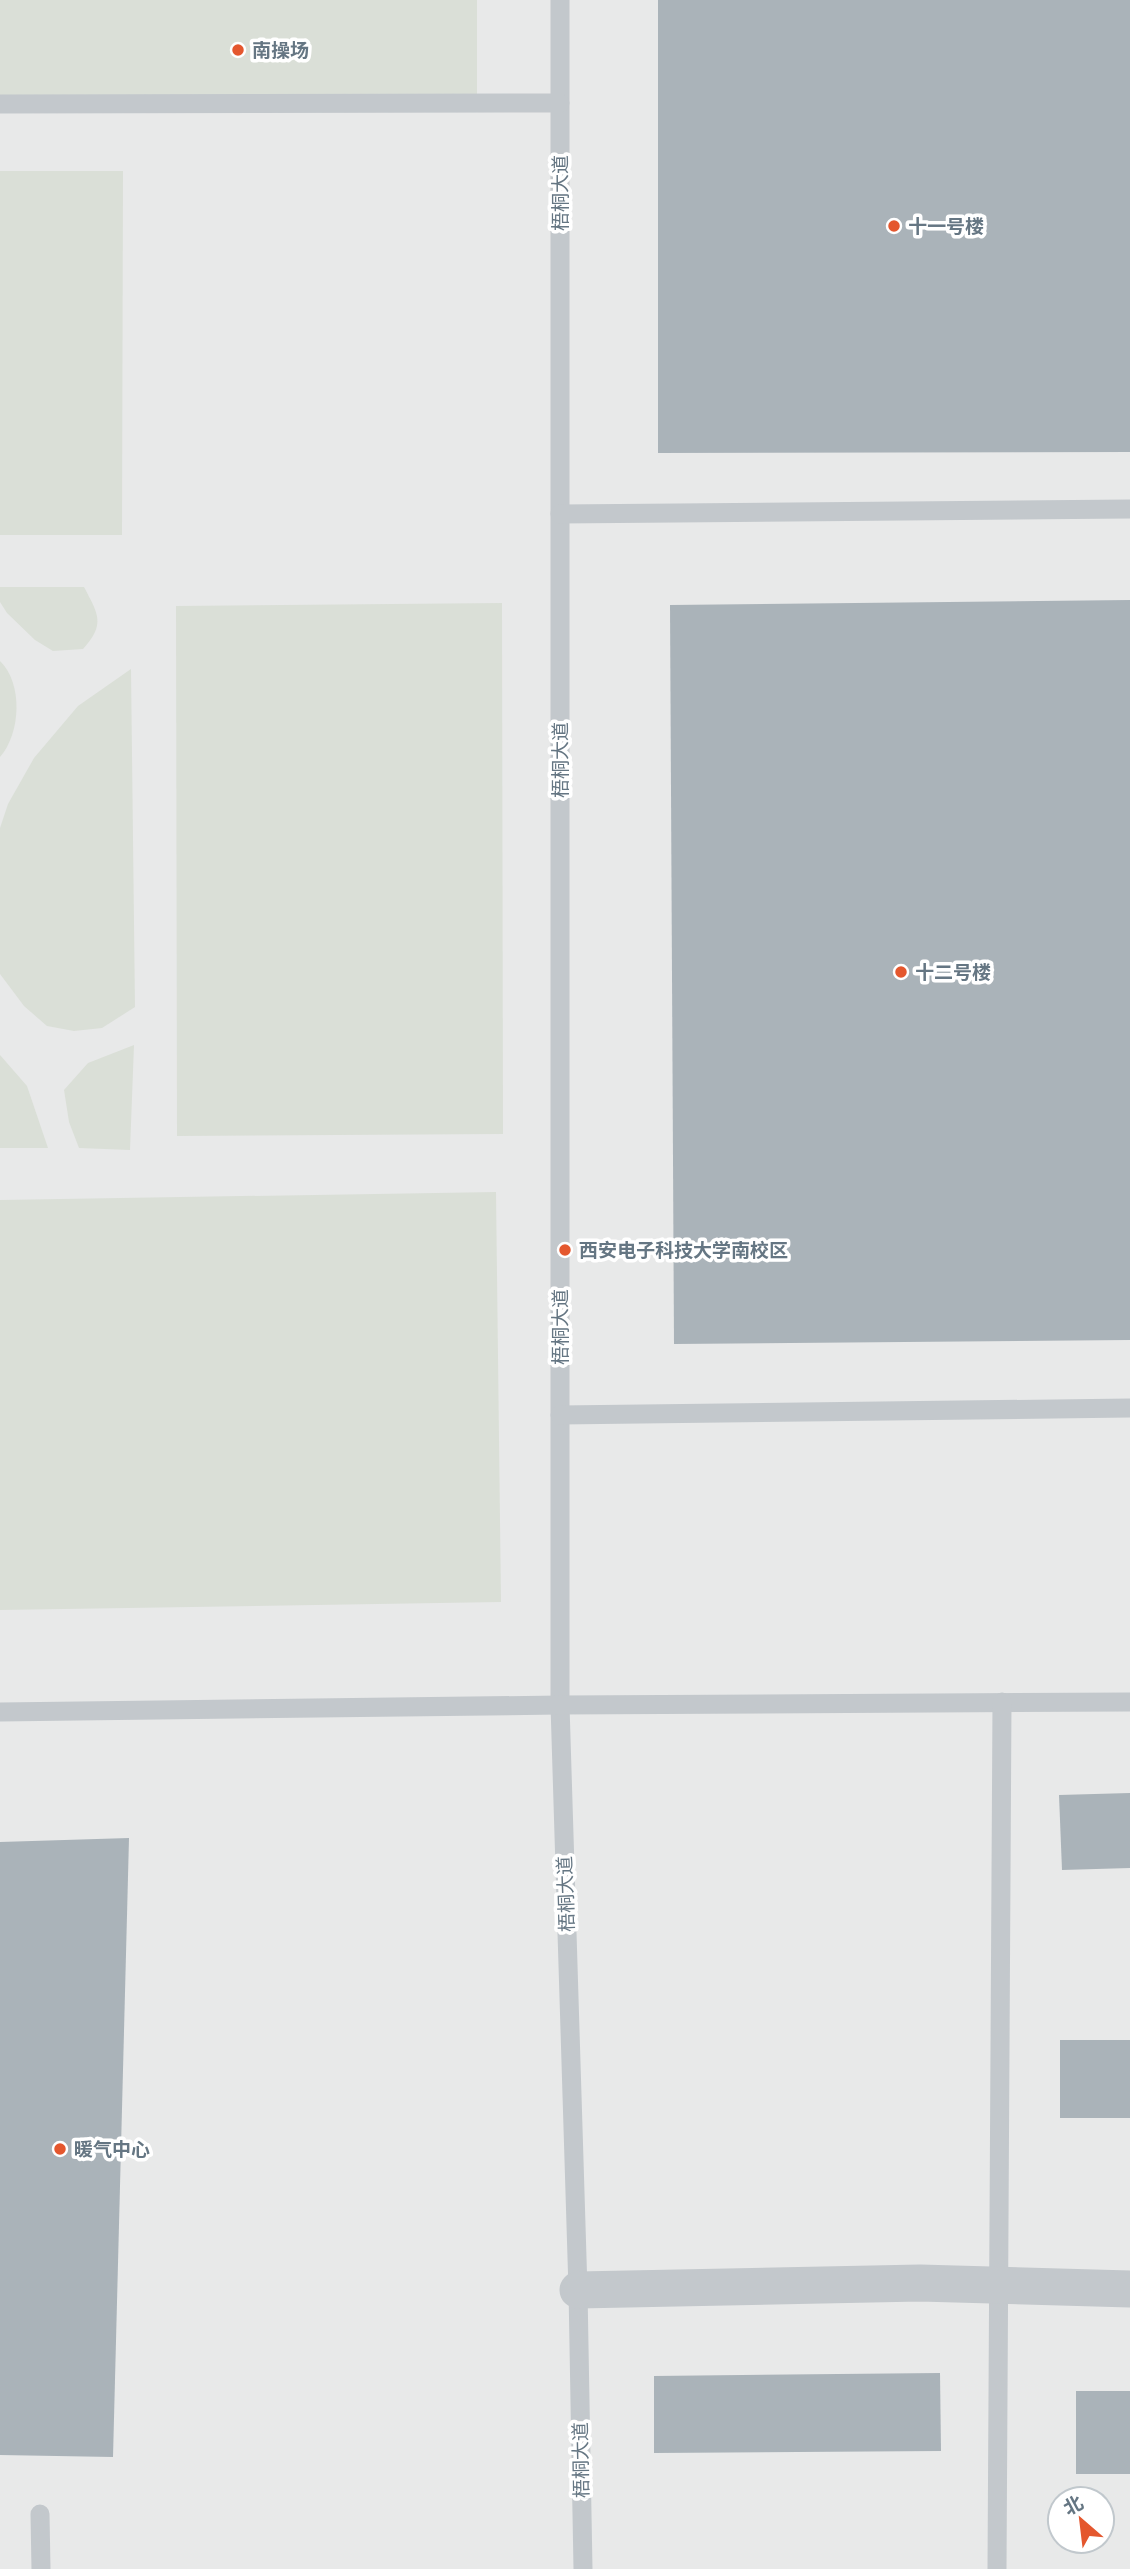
<svg xmlns="http://www.w3.org/2000/svg" width="1130" height="2569" viewBox="0 0 1130 2569" font-family="Montserrat,'Noto Sans SC',sans-serif">
<rect width="100%" height="100%" fill="#fafaf8"/>
<!-- built -->
<path fill="#e8e9e9" fill-rule="evenodd" d="M0,0H1130V2569H0ZM1060,2499H1102V2541H1060Z"/>
<!-- green -->
<g fill="#dadfd7">
<path d="M0,0H477V99L0,102Z"/>
<path d="M0,171H123L122,535H0Z"/>
<path d="M0,587H84C98,614 106,624 83,649L53,651L35,640L7,613L0,602Z"/>
<path d="M502,603L503,1134L177,1136L176,606Z"/>
<path d="M0,661C23,683 21,733 0,757Z"/>
<path d="M131,669L135,1007L102,1028L74,1031L47,1026L24,1006L0,974V828L8,804L34,758L78,706Z"/>
<path d="M134,1045L130,1150L79,1148L69,1122L64,1090L88,1063Z"/>
<path d="M0,1055L27,1086L48,1148H0Z"/>
<path d="M496,1192L501,1602L0,1610V1200Z"/>
</g>
<!-- building -->
<g fill="#aab3b9">
<path d="M658,0H1130V452L658,453Z"/>
<path d="M1130,600V1340L674,1344L670,605Z"/>
<path d="M1130,1793V1868L1062,1870L1059,1795Z"/>
<path d="M129,1838L113,2457L0,2455V1842Z"/>
<rect x="1060" y="2040" width="70" height="78"/>
<path d="M940,2373L941,2451L654,2453V2376Z"/>
<rect x="1076" y="2391" width="54" height="83"/>
</g>
<g fill="none" stroke-linecap="round" stroke-linejoin="round">
<!-- lane -->
<g stroke="#c3c8cc" stroke-width="19">
<path d="M560,0V1705L578,2290L583,2569"/>
<path d="M0,104L560,103"/>
<path d="M560,514L1130,509"/>
<path d="M560,1415L1130,1408"/>
<path d="M0,1712L560,1705L1130,1702"/>
<path d="M40,2514L41,2569"/>
<path d="M997,2569L1002,1702"/>
</g>
<!-- street -->
<path stroke="#c3c8cc" stroke-width="37" d="M578,2290L920,2283L1130,2289"/>
</g>
<!-- markers -->
<g fill="#e4572e" stroke="#fff" stroke-width="2.5">
<circle cx="238" cy="50" r="7"/>
<circle cx="894" cy="226" r="7"/>
<circle cx="901" cy="972" r="7"/>
<circle cx="565" cy="1250" r="7"/>
<circle cx="60" cy="2149" r="7"/>
</g>
<g text-anchor="middle" dominant-baseline="central" stroke-width="7" stroke-linejoin="round" paint-order="stroke">
<!-- poi labels -->
<g font-size="19" font-weight="bold" fill="#657683" stroke="#fff" text-anchor="start">
<text x="252" y="50">南操场</text>
<text x="908" y="226">十一号楼</text>
<text x="915" y="972">十二号楼</text>
<text x="579" y="1250">西安电子科技大学南校区</text>
<text x="74" y="2149">暖气中心</text>
</g>
<!-- street labels -->
<g font-size="19" fill="#657683" stroke="#fff">
<text transform="translate(560 193) rotate(-90)">梧桐大道</text>
<text transform="translate(560 760) rotate(-90)">梧桐大道</text>
<text transform="translate(560 1327) rotate(-90)">梧桐大道</text>
<text transform="translate(566 1894) rotate(-92)">梧桐大道</text>
<text transform="translate(581 2460) rotate(-91)">梧桐大道</text>
</g>
</g>
<!-- north arrow -->
<g transform="translate(1081 2520) rotate(332)"><circle r="33" fill="#ffffff" stroke="#c1c8cd" stroke-width="2"/>
<path d="M0-5L12 26L0 18L-12 26Z" fill="#e4572e"/>
<text y="-10" font-size="19" font-weight="bold" text-anchor="middle" fill="#657683">北</text>
</g>
</svg>
